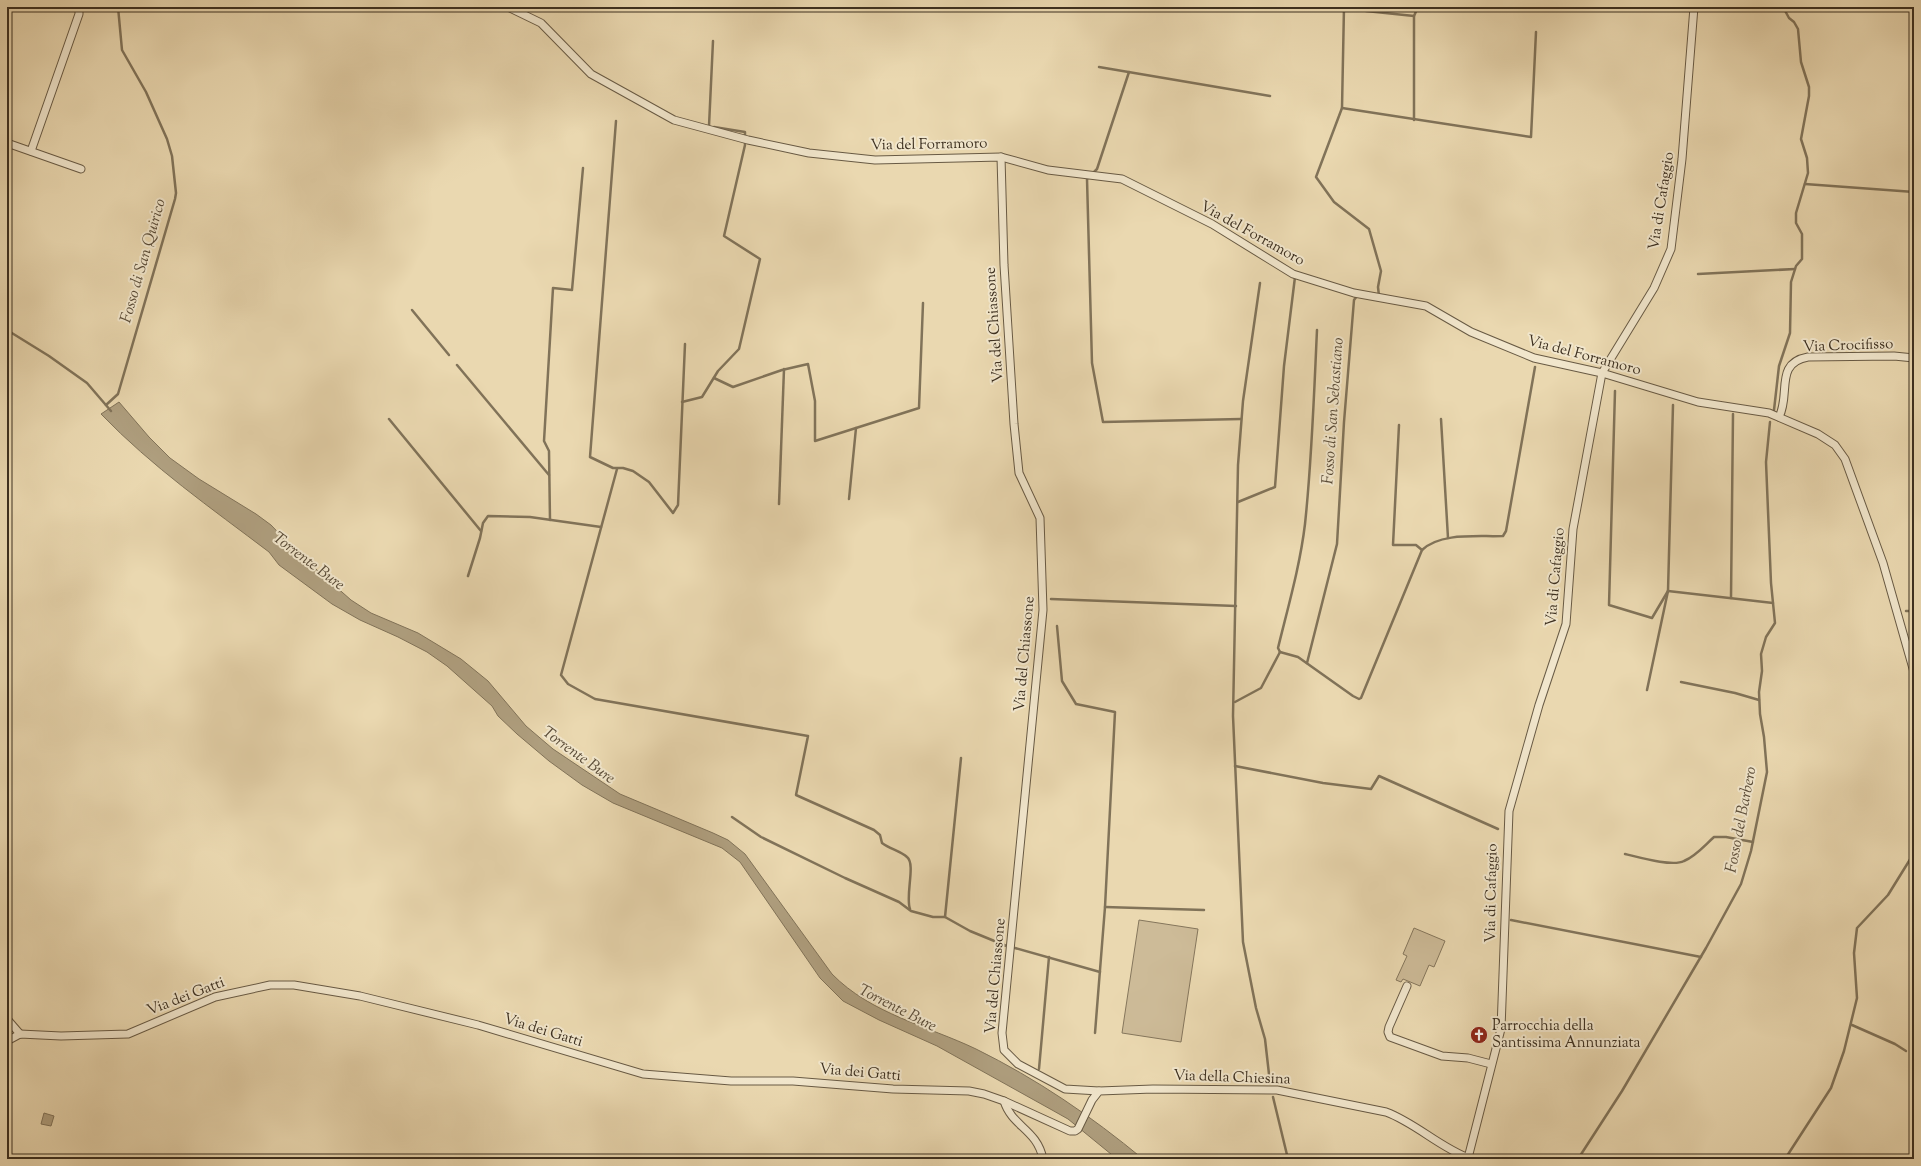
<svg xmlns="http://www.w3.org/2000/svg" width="1921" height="1166" viewBox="0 0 1921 1166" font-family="'Sorts Mill Goudy',serif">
<rect width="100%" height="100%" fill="#ead8b0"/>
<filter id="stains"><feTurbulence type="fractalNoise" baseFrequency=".005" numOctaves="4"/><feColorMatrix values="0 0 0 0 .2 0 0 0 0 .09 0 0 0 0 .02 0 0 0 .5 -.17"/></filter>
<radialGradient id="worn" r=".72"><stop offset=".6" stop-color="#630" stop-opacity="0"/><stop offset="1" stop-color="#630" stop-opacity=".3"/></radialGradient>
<!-- green -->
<g fill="#cdbb98" stroke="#85765c">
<path d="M1139,920L1198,929L1181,1042L1122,1033Z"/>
<path d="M1414,928L1445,941L1434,967L1429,965L1420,986L1403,979L1401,982L1396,980L1407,956L1403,954Z"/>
</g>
<!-- water -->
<g fill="#af9f7f" stroke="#817359">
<path d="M119,402L149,437L170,458L199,479L256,514L271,525L300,555L351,600L371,613L418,633L461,659L488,681L526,726L553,749L620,794L713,833L728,840L745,854L832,974C871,1014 928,1026 976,1049C1037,1079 1091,1116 1143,1159H1117L1068,1119L1052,1110L937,1046L879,1020L843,1001L820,978L740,862L722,848L613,803L582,785L549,761L517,734L498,716L492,706L447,666L427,652L398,637L360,620L332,604L279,565L269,552C211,508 152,467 101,414Z"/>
<path d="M44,1113L54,1116L51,1126L41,1124Z"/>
</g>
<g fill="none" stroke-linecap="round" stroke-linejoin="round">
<!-- stream -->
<g stroke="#817359" stroke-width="2.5">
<path d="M1344,7L1342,108L1316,177L1334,202L1369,229L1381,271L1378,287L1379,296"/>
<path d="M1367,7L1366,11L1414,16"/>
<path d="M1099,67L1270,96"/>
<path d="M1129,72L1097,169L1087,179L1092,363L1103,422L1241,419"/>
<path d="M1342,108L1531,137L1536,32"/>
<path d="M1414,120V16L1418,7"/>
<path d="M616,121L590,457L613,468H623L633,471L649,482L673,513L678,505L685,344"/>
<path d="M709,126L713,41"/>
<path d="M1805,184L1914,192"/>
<path d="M1698,274L1795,269"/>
<path d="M1260,283L1243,401L1238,465L1233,716L1243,942L1256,1008L1265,1039L1270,1083"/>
<path d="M412,310L449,355"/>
<path d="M7,330L49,356L87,383L111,411"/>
<path d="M457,365L549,475"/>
<path d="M714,378L733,387L782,370L808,364L815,401V441L919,408L923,303"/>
<path d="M1615,391L1609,605L1652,618L1668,591"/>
<path d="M682,402L702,397L718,371L739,349L760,259L724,236L745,145V132L714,127"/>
<path d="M106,405L118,394L175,199L176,193L172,156L167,139L146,92L122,50L118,7"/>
<path d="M1774,410L1779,366L1790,333L1791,282L1796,266L1802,259V234L1796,223V213L1808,173L1807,158L1801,139L1809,96V87L1801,62L1798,29L1794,22L1789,18L1783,7"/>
<path d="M389,419L481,531"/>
<path d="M1441,419L1448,538"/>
<path d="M1399,425L1393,545H1416L1422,550"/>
<path d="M617,469L561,675L568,684L595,699L808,736L796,795L874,830L880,835L882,843C890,849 900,851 907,857C916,864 905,896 910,909"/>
<path d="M849,499L856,428"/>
<path d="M1238,502L1275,487L1284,366L1295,277"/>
<path d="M779,504L784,369"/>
<path d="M550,520L549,451L544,441L553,288L572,290L583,168"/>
<path d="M468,576L480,538L483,523L488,516L530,517L601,527"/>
<path d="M1668,591L1773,603"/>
<path d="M1731,598L1733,414"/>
<path d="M1051,599L1236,606"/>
<path d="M1906,611H1914"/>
<path d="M1057,626L1062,681L1076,704L1115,712L1105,907L1095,1033"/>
<path d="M1280,652L1298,657L1353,696L1359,699L1361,698L1422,550C1441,532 1478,537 1503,536L1506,531L1535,367"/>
<path d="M1280,652L1278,648C1288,607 1300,566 1305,524C1312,459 1314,394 1317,330"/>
<path d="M1307,663L1337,544L1344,422L1354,300L1357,296"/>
<path d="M1681,682L1735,693L1759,700"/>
<path d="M1647,690L1668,591L1673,405"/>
<path d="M1235,702L1261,688L1280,652"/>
<path d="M1235,766L1323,783L1371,789L1379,776L1498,829"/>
<path d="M732,817L761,837L845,878L899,902L911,911L933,917H945L970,931L1009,947"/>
<path d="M1625,854C1638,857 1672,867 1684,861C1696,856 1704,846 1714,837H1726L1753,842"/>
<path d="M1105,907L1204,910"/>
<path d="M945,917L961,758"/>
<path d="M1511,920L1701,957"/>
<path d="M1015,948L1100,972"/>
<path d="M1852,1025L1895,1044L1906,1051"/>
<path d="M1039,1069L1049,957"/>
<path d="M1913,1073L1914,1074"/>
<path d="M1273,1097L1288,1159"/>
<path d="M1578,1159L1622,1091L1706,948L1741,884L1751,851L1767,772L1764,737L1760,714L1759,692L1762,671L1761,654L1766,637L1775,623L1771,583L1766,462L1770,422"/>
<path d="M1785,1159L1831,1088L1844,1051L1857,998L1854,953L1857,928L1888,895L1914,853"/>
</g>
<defs>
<g id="minor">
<path d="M508,7L541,23L591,74L674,120L748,140L809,153L875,160L1001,157L1048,170L1122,179L1212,224L1293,274L1354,293L1426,306L1471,332L1534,358L1602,373L1698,402L1769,413L1818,434L1835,445L1845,459L1883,563L1914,672"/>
<path d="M7,143L81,169"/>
<path d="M31,151L79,14V7"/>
<path d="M1001,157L1004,265L1014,424L1019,473L1040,518L1043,610L1002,1033L1004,1050L1018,1064L1065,1089L1099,1091"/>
<path d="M1779,417C1791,394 1774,363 1808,357L1894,356L1914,358"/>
<path d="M1407,986L1389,1027L1388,1032L1390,1037L1442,1056L1468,1058L1491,1064"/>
<path d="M7,1019L20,1034"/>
<path d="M7,1041L20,1034L61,1036L128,1034L215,997L270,985H294L360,996L478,1025L643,1074L731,1081H793L893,1089L969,1091L984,1094L1004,1101L1070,1131H1075L1078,1129L1092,1100L1099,1091L1153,1089L1277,1090L1386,1112C1416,1123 1440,1148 1471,1159"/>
<path d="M1004,1101C1012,1127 1037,1129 1043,1159"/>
<path d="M1468,1158L1501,1029L1509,811L1539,705L1566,624L1573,529L1602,373L1654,288L1671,249L1682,159L1694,7"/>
</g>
</defs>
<!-- minor casing -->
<use href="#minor" stroke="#685a44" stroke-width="9"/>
<!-- minor -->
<use href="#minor" stroke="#f1e6cc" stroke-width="7"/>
</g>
<!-- icons -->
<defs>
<symbol id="church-disc" viewBox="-11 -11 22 22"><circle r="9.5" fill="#8f2418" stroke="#f1e6cc"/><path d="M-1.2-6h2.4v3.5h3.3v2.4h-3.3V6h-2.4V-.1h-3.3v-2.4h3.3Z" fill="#fff"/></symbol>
</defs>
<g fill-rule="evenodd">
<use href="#church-disc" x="1469" y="1025" width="20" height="20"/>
</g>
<g text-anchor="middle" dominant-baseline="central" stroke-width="4" stroke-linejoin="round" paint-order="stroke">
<!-- street labels -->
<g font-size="15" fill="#3d3020" stroke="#f1e6cc">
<text transform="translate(929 145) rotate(-1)">Via del Forramoro</text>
<text transform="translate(1662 201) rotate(-81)">Via di Cafaggio</text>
<text transform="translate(1252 234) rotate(29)">Via del Forramoro</text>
<text transform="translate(995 325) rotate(-94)">Via del Chiassone</text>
<text transform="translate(1848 346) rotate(-2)">Via Crocifisso</text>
<text transform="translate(1584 356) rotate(15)">Via del Forramoro</text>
<text transform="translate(1556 577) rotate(-85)">Via di Cafaggio</text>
<text transform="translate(1025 654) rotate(-85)">Via del Chiassone</text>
<text transform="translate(1492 893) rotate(-89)">Via di Cafaggio</text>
<text transform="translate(996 976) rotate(-85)">Via del Chiassone</text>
<text transform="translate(186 997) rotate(-21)">Via dei Gatti</text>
<text transform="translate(543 1031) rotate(17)">Via dei Gatti</text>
<text transform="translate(860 1073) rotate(5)">Via dei Gatti</text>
<text transform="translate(1232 1078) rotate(2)">Via della Chiesina</text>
</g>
<!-- poi labels -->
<g font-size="15" fill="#3d3020" stroke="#f1e6cc" text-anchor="start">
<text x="1492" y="1026">Parrocchia della<tspan x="1492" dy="17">Santissima Annunziata</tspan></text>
</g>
<!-- water labels -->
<g font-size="16" font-style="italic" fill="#5a4c38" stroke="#f1e6cc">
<text transform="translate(144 261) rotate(-74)">Fosso di San Quirico</text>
<text transform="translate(1334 411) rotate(-86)">Fosso di San Sebastiano</text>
<text transform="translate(308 562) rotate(37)">Torrente Bure</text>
<text transform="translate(578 756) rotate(36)">Torrente Bure</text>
<text transform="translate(1742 820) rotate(-79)">Fosso del Barbero</text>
<text transform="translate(897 1009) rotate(27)">Torrente Bure</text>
</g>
</g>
<!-- margin -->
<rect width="1921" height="1166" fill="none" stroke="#ead8b0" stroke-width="24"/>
<rect x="8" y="8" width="1905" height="1150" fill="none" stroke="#3d3020" stroke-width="2"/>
<rect x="12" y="12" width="1897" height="1142" fill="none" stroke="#3d3020"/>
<rect width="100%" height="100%" filter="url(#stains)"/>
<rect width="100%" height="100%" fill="url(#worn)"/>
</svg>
